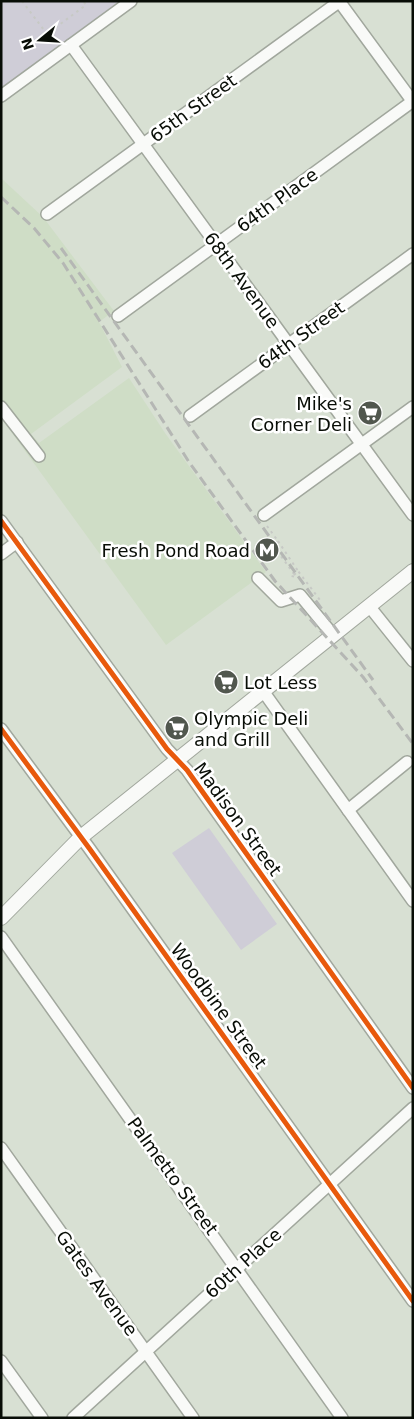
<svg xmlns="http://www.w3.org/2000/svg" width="414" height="1419" viewBox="0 0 414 1419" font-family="'DejaVu Sans',sans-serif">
<rect width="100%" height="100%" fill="#d8e0d3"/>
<!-- built -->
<path fill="#cfddc6" d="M1,178L43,217L114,311L99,322L122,367L31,434L39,443L129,378L165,433L266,572L166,645L1,418Z"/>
<!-- green -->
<g fill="#cfcdd7">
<path d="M1,1H131L1,96Z"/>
<path d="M209,828L277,924L241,950L172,853Z"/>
</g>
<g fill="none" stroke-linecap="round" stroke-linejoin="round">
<defs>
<g id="minor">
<path d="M339,1L413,102"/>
<path d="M71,45L413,515"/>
<path d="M1,96L131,1"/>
<path d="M47,214L340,1"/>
<path d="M118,316L413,101"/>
<path d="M1,407L39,456"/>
<path d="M190,416L413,254"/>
<path d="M264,515L413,407"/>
<path d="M1,521L167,749L187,770L413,1088"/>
<path d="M1,554L17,542"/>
<path d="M258,578L281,601L300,595L333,635"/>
<path d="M369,606L413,661"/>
<path d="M263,691L413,901"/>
<path d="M1,729L89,848L413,1301"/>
<path d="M348,810L407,762"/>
<path d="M1,937L342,1418"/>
<path d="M1,1148L193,1418"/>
<path d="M1,1361L42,1418"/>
<path d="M73,1418L413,1108"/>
</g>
<path id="major" d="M1,918L81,837L413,571"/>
</defs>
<!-- minor casing -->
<use href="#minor" stroke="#a1a79d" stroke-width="14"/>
<!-- major casing -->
<use href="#major" stroke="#a1a79d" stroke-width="16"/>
<!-- path -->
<g stroke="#c7c9c5" stroke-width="2" stroke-dasharray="2.5 4" stroke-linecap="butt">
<path d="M22,1L47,34L86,5L83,1"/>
<path d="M267,526L278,541L273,545L294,574L291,576L296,577"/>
<path d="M278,541L298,571"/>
<path d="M294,575L298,571L320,600"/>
</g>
<!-- minor -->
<use href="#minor" stroke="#f9faf8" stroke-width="11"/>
<!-- major -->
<use href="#major" stroke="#f9faf8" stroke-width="14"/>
<!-- rail -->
<g stroke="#b5b7b4" stroke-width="3" stroke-dasharray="10 5" stroke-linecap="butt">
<path d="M1,197L34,228L63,263L189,462L275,581L363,677L413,744"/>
<path d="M61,248L373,680"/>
</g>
<defs>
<g id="cycleway">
<path d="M1,521L167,749L187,770L413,1088"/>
<path d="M1,729L89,848L413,1301"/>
</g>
</defs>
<!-- cycleway casing -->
<use href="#cycleway" stroke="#fff" stroke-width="8"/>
<!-- cycleway -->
<use href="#cycleway" stroke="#e8590c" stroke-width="5"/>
</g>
<!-- icons -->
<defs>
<symbol id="supermarket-disc" viewBox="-11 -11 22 22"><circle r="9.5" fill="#51574e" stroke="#fff"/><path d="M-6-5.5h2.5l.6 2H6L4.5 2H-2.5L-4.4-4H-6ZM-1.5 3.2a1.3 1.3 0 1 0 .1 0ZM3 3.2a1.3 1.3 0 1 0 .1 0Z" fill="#fff"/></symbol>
<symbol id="metro-disc" viewBox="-11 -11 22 22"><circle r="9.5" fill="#51574e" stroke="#fff"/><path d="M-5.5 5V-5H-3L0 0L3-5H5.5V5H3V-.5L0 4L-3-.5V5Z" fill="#fff"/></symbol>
</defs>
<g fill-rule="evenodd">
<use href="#supermarket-disc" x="356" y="399" width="28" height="28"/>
<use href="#metro-disc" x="253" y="536" width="28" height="28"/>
<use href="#supermarket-disc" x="212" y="668" width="28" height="28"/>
<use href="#supermarket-disc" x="163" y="714" width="28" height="28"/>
</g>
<g text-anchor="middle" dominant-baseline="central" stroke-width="5" stroke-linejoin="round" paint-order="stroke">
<!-- street labels -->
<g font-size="18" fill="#080d06" stroke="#fff">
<text transform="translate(193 108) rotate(-36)">65th Street</text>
<text transform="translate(277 200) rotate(-36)">64th Place</text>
<text transform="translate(242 280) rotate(54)">68th Avenue</text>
<text transform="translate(301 335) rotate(-36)">64th Street</text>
<text transform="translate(238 819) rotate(54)">Madison Street</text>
<text transform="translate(219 1006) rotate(54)">Woodbine Street</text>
<text transform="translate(173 1176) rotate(54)">Palmetto Street</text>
<text transform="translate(243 1263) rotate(-42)">60th Place</text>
<text transform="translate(97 1283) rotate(54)">Gates Avenue</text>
</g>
<!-- poi labels -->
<g font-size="18" fill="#080d06" stroke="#fff" text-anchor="end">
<text x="352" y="403">Mike's<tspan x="352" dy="21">Corner Deli</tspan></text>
<text x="250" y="550">Fresh Pond Road</text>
<text x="244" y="682" text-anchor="start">Lot Less</text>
<text x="194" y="718" text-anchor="start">Olympic Deli<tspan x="194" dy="21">and Grill</tspan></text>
</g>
</g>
<!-- border -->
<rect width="414" height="1419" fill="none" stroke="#080d06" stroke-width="5"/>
<!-- north arrow -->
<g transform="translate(40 40) rotate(252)" stroke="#ffffff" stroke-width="4" paint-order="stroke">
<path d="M0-4L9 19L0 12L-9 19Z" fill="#080d06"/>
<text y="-8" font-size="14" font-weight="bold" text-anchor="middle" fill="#080d06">N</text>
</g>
</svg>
